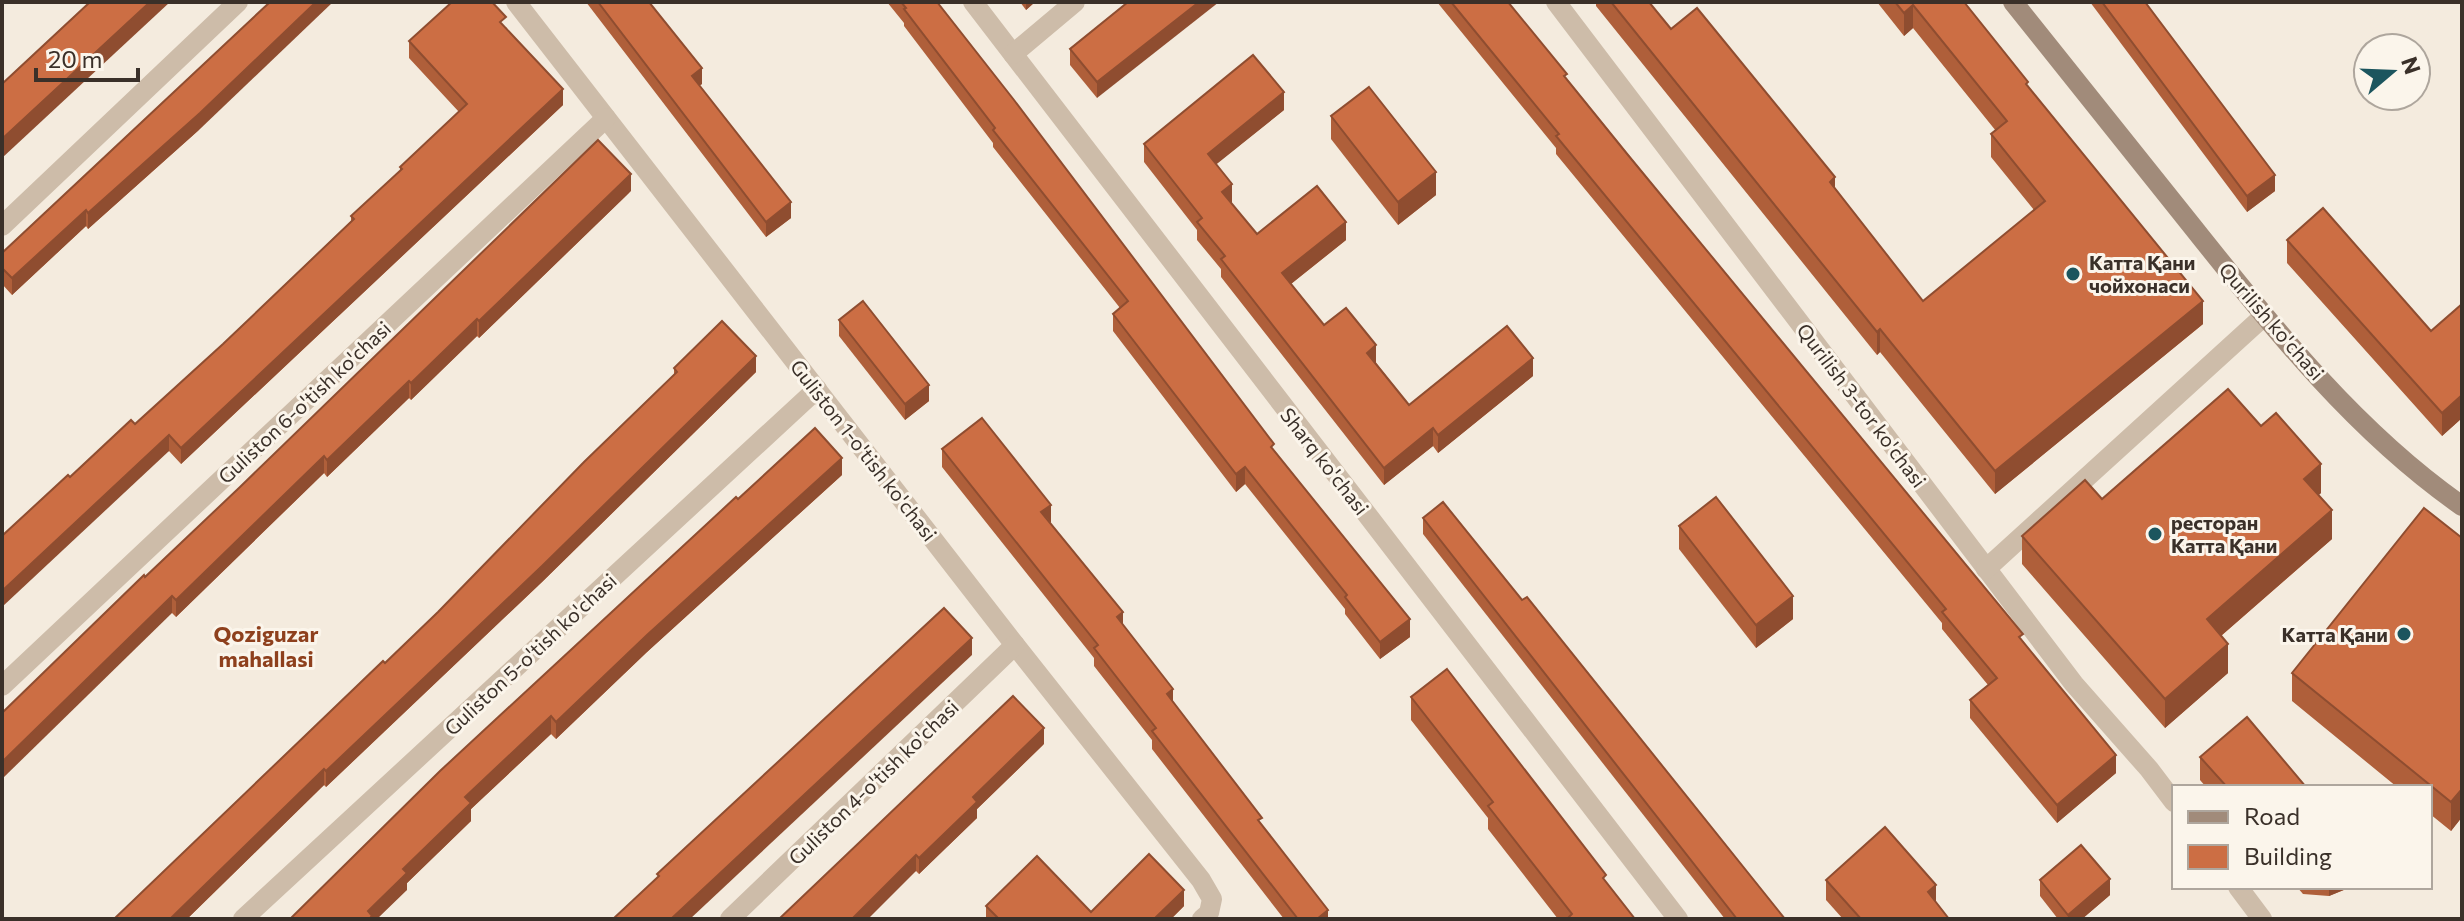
<svg xmlns="http://www.w3.org/2000/svg" width="2464" height="921" viewBox="0 0 2464 921" font-family="Commissioner,sans-serif">
<rect width="100%" height="100%" fill="#f4ebde"/>
<g fill="none" stroke-linecap="round" stroke-linejoin="round">
<!-- street -->
<g stroke="#cdbca9" stroke-width="20">
<path d="M516,2L1015,645L1201,880L1212,899L1209,913L1202,919"/>
<path d="M973,2L1678,919"/>
<path d="M1556,2L2074,684L2149,769L2174,802"/>
<path d="M1013,54L1075,2"/>
<path d="M2,226L238,2"/>
<path d="M1986,569L2264,316"/>
<path d="M2,686L606,118"/>
<path d="M2238,887L2262,919"/>
<path d="M243,919L817,389"/>
<path d="M730,919L1015,645"/>
</g>
<!-- secondary -->
<path stroke="#a18b7a" stroke-width="20" d="M2013,2C2074,78 2135,155 2196,231C2275,330 2357,433 2462,506"/>
</g>
<!-- wall -->
<g fill="#af5f3a">
<path d="M586,2H649L702,84L699,85L791,218L766,237Z"/>
<path d="M887,2H937L1274,450L1410,637L1380,659L1345,614V609L1245,484L1236,492L1113,331V314L1120,308L993,147V143L904,26V23Z"/>
<path d="M1020,2H1035L1026,10Z"/>
<path d="M1128,2L1097,98L1070,65V49Z"/>
<path d="M1437,2H1508L1567,79L2023,641L2116,773L2057,823L1970,718V700L1988,685L1942,629V623L1556,154V148Z"/>
<path d="M1596,2H1649L1671,29L1835,189L1923,301L2034,210L1991,157V134L1996,131L1913,28L1904,36L1877,2H1964L2028,87L2203,324L1995,494L1880,352L1877,355L1596,6Z"/>
<path d="M2090,2H2145L2275,191L2247,212Z"/>
<path d="M506,27L563,105L181,464L169,451L4,534L70,477L135,424L223,344L351,221V216L400,171V167L459,112L409,58V41Z"/>
<path d="M1284,110L1216,164L1232,202L1231,203L1257,234L1346,240L1291,284L1324,325L1376,363L1409,405L1533,376L1438,453L1433,446L1384,485L1221,277V269L1197,240V230L1144,162V144Z"/>
<path d="M1331,116L1436,195L1398,225L1331,139Z"/>
<path d="M200,129L88,229L86,226L12,295L2,284V253Z"/>
<path d="M631,191L479,338L477,336L411,400L409,398L327,477L324,473L176,617L172,613L145,577Z"/>
<path d="M2287,240L2431,331L2462,304V418L2442,436L2287,263Z"/>
<path d="M839,320L929,401L905,420L839,336Z"/>
<path d="M674,368L756,372L542,582L326,787L324,785L187,919L385,663L438,612L674,376Z"/>
<path d="M942,449L1050,523L1123,625L1173,702L1328,919H1284L1152,749V740L1094,666V658L942,467Z"/>
<path d="M842,475L647,652L556,739L551,734L471,809V821L407,883V890L290,919L738,499Z"/>
<path d="M2321,493L2318,495L2332,539L2221,636L2228,673L2165,728L2022,564V536L2102,499Z"/>
<path d="M1423,518L1522,600L1785,919H1725L1423,534Z"/>
<path d="M1679,526L1793,619L1756,648L1679,549Z"/>
<path d="M2462,538V817L2451,831L2430,814V787H2397L2292,701V673Z"/>
<path d="M1411,697L1606,882L1635,919H1558L1488,829V818L1411,720Z"/>
<path d="M1044,744L977,809V818L919,874L916,871L779,919Z"/>
<path d="M2200,757L2306,787H2206L2200,780Z"/>
<path d="M1826,880L1936,903L1949,919H1843L1826,900Z"/>
<path d="M2040,880L2110,895L2082,919H2058L2040,896Z"/>
<path d="M2297,887H2351L2329,896L2303,894Z"/>
<path d="M986,906L1091,912L1184,906L1171,919H986Z"/>
</g>
<!-- shaded-wall -->
<g fill="#8f4d30">
<path d="M150,2H170L2,158V139Z"/>
<path d="M316,2H333L200,129L88,229V213Z"/>
<path d="M1026,2H1035L1026,10Z"/>
<path d="M1199,2H1219L1097,98V82Z"/>
<path d="M1913,5V28L1904,36V13Z"/>
<path d="M702,68V84L692,91V76Z"/>
<path d="M563,89V105L181,464V448Z"/>
<path d="M1284,92V110L1208,171V154Z"/>
<path d="M1436,172V195L1398,225V202Z"/>
<path d="M631,174V191L479,338V321Z"/>
<path d="M2275,175V191L2247,212V196Z"/>
<path d="M1835,177V200L1830,182Z"/>
<path d="M1232,184V202L1222,210V192Z"/>
<path d="M791,202V218L766,237V222Z"/>
<path d="M86,210V226L12,295V278Z"/>
<path d="M1346,222V240L1282,291V273Z"/>
<path d="M2203,301V324L1995,494V471Z"/>
<path d="M477,319V336L411,400V383Z"/>
<path d="M1880,329V352L1877,355V332Z"/>
<path d="M1376,345V363L1367,370V353Z"/>
<path d="M756,356V372L542,582L326,787V771Z"/>
<path d="M1533,358V376L1438,453V435Z"/>
<path d="M409,381V398L327,477V460Z"/>
<path d="M929,385V401L905,420V404Z"/>
<path d="M2462,395V418L2442,436V413Z"/>
<path d="M1433,428V446L1384,485V468Z"/>
<path d="M169,435V451L2,607V591Z"/>
<path d="M324,456V473L176,617V600Z"/>
<path d="M842,458V475L647,652L556,739V722L647,635Z"/>
<path d="M2321,464V493L2304,508V479Z"/>
<path d="M1245,467V484L1236,492V474Z"/>
<path d="M1051,505V523L1041,512Z"/>
<path d="M2332,510V539L2207,648V619Z"/>
<path d="M172,596V613L2,779V762Z"/>
<path d="M1793,596V619L1756,648V625Z"/>
<path d="M1123,612V630L1117,617Z"/>
<path d="M1410,619V637L1380,659V642Z"/>
<path d="M972,638V655L690,919H671Z"/>
<path d="M2228,644V673L2165,728V699Z"/>
<path d="M1173,689V707L1167,694Z"/>
<path d="M551,716V734L471,809V821L407,883V890L377,919H368V911L465,797Z"/>
<path d="M1044,728V744L977,809V818L919,874V858L973,797Z"/>
<path d="M2116,755V773L2057,823V805Z"/>
<path d="M324,769V785L187,919H170Z"/>
<path d="M2462,789V817L2451,831V802Z"/>
<path d="M916,855V871L868,919H852Z"/>
<path d="M2110,879V895L2082,919H2068V915Z"/>
<path d="M1936,885V905L1928,892Z"/>
<path d="M2329,887H2351L2329,896Z"/>
<path d="M1184,890V906L1171,919H1154Z"/>
<path d="M1328,910V919H1317Z"/>
</g>
<!-- building -->
<g fill="#cc6e44" stroke="#8f4d30" stroke-width="2">
<path d="M90,2H150L2,139V84Z"/>
<path d="M270,2H316L200,113L88,213L86,210L12,278L2,268V253Z"/>
<path d="M452,2H492L506,17L500,22L563,89L181,448L169,435L2,591V532L4,534L68,475L70,477L131,420L135,424L223,344L354,219L351,216L402,169L400,167L467,104L409,41Z"/>
<path d="M598,2H649L702,68L692,76L791,202L766,222Z"/>
<path d="M901,2H937L1014,100L1274,444L1271,447L1410,619L1380,642L1345,597L1347,595L1245,467L1236,474L1113,314L1128,301L993,130L995,128L904,9L906,8Z"/>
<path d="M1128,2H1199L1097,82L1070,49Z"/>
<path d="M1451,2H1508L1567,74L1564,76L1628,155L2023,634L2019,637L2116,755L2057,805L1970,700L1997,678L1942,612L1946,609L1556,136L1559,134Z"/>
<path d="M1611,2H1649L1671,29L1697,8L1835,177L1830,182L1923,301L2045,201L1991,134L2007,121L1913,5L1904,13L1895,2H1964L2028,82L2026,84L2203,301L1995,471L1880,329L1877,332Z"/>
<path d="M2102,2H2145L2275,175L2247,196Z"/>
<path d="M1253,55L1284,92L1208,154L1232,184L1222,192L1257,234L1317,186L1346,222L1282,273L1324,325L1346,308L1376,345L1367,353L1409,405L1507,326L1533,358L1438,435L1433,428L1384,468L1221,259L1225,256L1197,222L1202,218L1144,144Z"/>
<path d="M1369,87L1436,172L1398,202L1331,116Z"/>
<path d="M598,140L631,174L479,321L477,319L411,383L409,381L327,460L324,456L176,600L172,596L2,762V713L144,575L145,577L240,487Z"/>
<path d="M2323,208L2431,331L2462,304V395L2442,413L2287,240Z"/>
<path d="M863,301L929,385L905,404L839,320Z"/>
<path d="M722,321L756,356L542,566L326,771L324,769L170,919H114L383,661L385,663L438,612L584,462L677,372L674,368Z"/>
<path d="M2228,389L2261,426L2276,413L2321,464L2304,479L2332,510L2207,619L2228,644L2165,699L2022,536L2085,480L2102,499Z"/>
<path d="M982,418L1051,505L1041,512L1123,612L1117,617L1173,689L1167,694L1262,818L1258,820L1328,910L1317,919H1298L1152,731L1156,728L1094,648L1098,645L942,449Z"/>
<path d="M815,428L842,458L647,635L556,722L551,716L465,797L471,803L403,869L407,873L368,911L372,916L369,919H290L440,771L736,497L738,499Z"/>
<path d="M1716,497L1793,596L1756,625L1679,526Z"/>
<path d="M1443,502L1522,600L1527,597L1785,919H1737L1423,518Z"/>
<path d="M2424,508L2462,538V789L2451,802L2292,673Z"/>
<path d="M944,608L972,638L671,919H613L659,876L657,874Z"/>
<path d="M1447,669L1606,875L1603,878L1635,919H1570L1569,917L1572,914L1488,806L1493,802L1411,697Z"/>
<path d="M1013,696L1044,728L973,797L977,802L919,858L916,855L852,919H779Z"/>
<path d="M2247,717L2306,787H2227L2200,757Z"/>
<path d="M1885,827L1936,885L1928,892L1949,919H1861L1826,880Z"/>
<path d="M2081,845L2110,879L2068,915L2040,880Z"/>
<path d="M1149,854L1184,890L1154,919H999L986,906L1037,856L1091,912Z"/>
</g>
<!-- markers -->
<g fill="#1c555e" stroke="#fbf5eb" stroke-width="3">
<circle cx="2073" cy="274" r="8"/>
<circle cx="2155" cy="534" r="8"/>
<circle cx="2404" cy="634" r="8"/>
</g>
<g text-anchor="middle" dominant-baseline="central" stroke-width="6" stroke-linejoin="round" paint-order="stroke">
<!-- poi labels -->
<g font-size="20" font-weight="bold" fill="#3a3029" stroke="#fbf5eb" text-anchor="start">
<text x="2089" y="262">Катта Қани<tspan x="2089" dy="23">чойхонаси</tspan></text>
<text x="2171" y="522">ресторан<tspan x="2171" dy="23">Катта Қани</tspan></text>
<text x="2388" y="634" text-anchor="end">Катта Қани</text>
</g>
<!-- street labels -->
<g font-size="20" fill="#3a3029" stroke="#fbf5eb">
<text transform="translate(2272 321) rotate(49)">Qurilish ko'chasi</text>
<text transform="translate(304 402) rotate(-43)">Guliston 6-o'tish ko'chasi</text>
<text transform="translate(1862 405) rotate(53)">Qurilish 3-tor ko'chasi</text>
<text transform="translate(864 450) rotate(52)">Guliston 1-o'tish ko'chasi</text>
<text transform="translate(1325 461) rotate(52)">Sharq ko'chasi</text>
<text transform="translate(530 654) rotate(-43)">Guliston 5-o'tish ko'chasi</text>
<text transform="translate(873 782) rotate(-44)">Guliston 4-o'tish ko'chasi</text>
</g>
<!-- neighbourhood labels -->
<g font-size="22" font-weight="bold" fill="#8e401d" stroke="#fbf5eb">
<text x="266" y="633">Qoziguzar<tspan x="266" dy="25">mahallasi</tspan></text>
</g>
</g>
<!-- border -->
<rect width="2464" height="921" fill="none" stroke="#3a3029" stroke-width="8"/>
<!-- legend -->
<rect x="2172" y="785" width="260" height="104" fill="#fbf5eb" stroke="#aea69d" stroke-width="2"/>
<rect x="2188" y="811" width="40" height="12" fill="#a18b7a" stroke="#aea69d" stroke-width="2"/>
<text x="2244" y="825" font-size="24" fill="#3a3029">Road</text>
<rect x="2188" y="845" width="40" height="24" fill="#cc6e44" stroke="#aea69d" stroke-width="2"/>
<text x="2244" y="865" font-size="24" fill="#3a3029">Building</text>
<!-- north arrow -->
<g transform="translate(2392 72) rotate(71)"><circle r="38" fill="#fbf5eb" stroke="#aea69d" stroke-width="2"/>
<path d="M0-6L14 30L0 20L-14 30Z" fill="#1c555e"/>
<text y="-12" font-size="22" font-weight="bold" text-anchor="middle" fill="#3a3029">N</text>
</g>
<!-- scale -->
<path d="M36 68v12h102v-12" fill="none" stroke="#3a3029" stroke-width="4"/>
<text x="48" y="68" font-size="24" fill="#3a3029" stroke="#fbf5eb" stroke-width="6" paint-order="stroke">20 m</text>
</svg>
